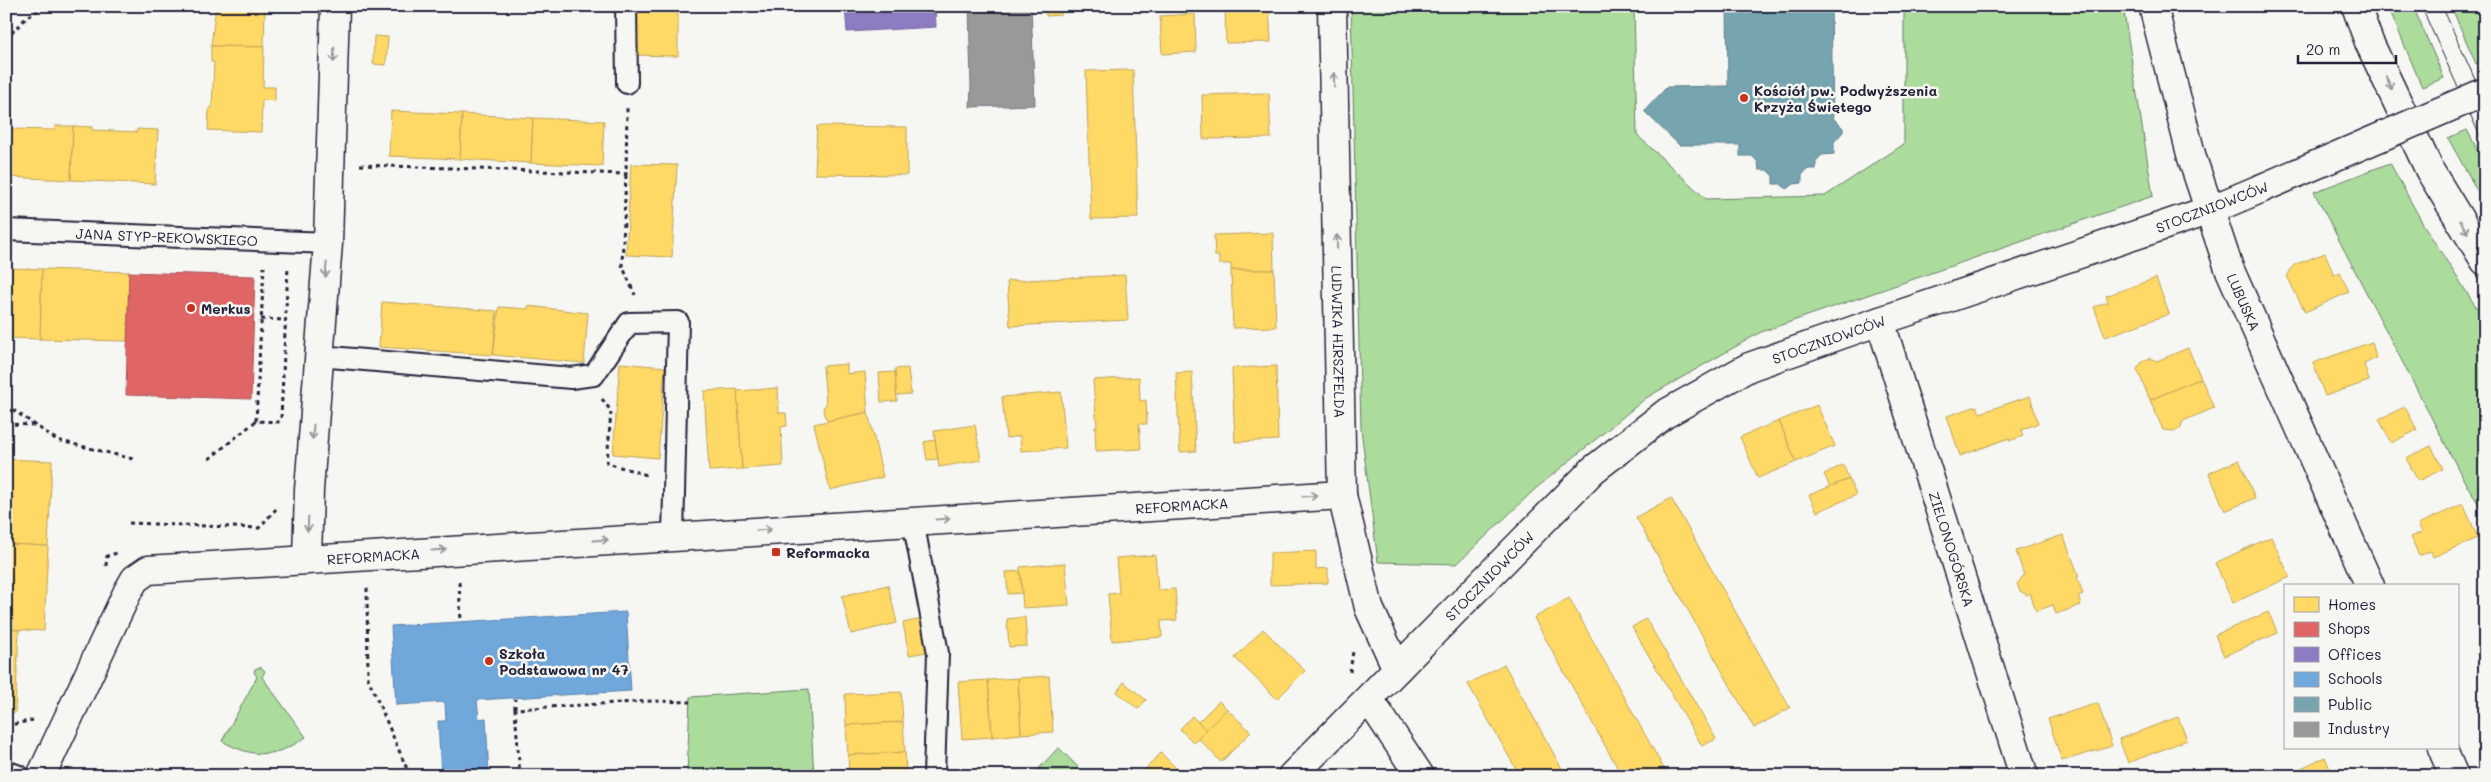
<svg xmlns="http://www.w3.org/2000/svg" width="2491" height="782" viewBox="0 0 2491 782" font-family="Mali,sans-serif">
<rect width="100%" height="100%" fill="#f6f6f2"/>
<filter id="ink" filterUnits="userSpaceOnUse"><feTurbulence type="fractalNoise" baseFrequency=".02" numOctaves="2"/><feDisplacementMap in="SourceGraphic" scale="10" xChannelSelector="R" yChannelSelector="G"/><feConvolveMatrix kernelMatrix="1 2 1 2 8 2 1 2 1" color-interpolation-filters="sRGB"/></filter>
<g filter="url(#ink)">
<!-- green -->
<g fill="#acdc9b" stroke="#677f6b">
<path d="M1351,6H1634L1637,135L1706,199L1825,196L1904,144V6H2123L2153,196L1761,332L1646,398L1534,490L1457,564L1378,562L1361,429Z"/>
<path d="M2388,6H2413L2444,78L2422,87Z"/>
<path d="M2451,6H2479L2485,21V60L2476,64Z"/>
<path d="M2467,130L2485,164V205L2448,138Z"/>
<path d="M2390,163L2423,224L2485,321V513L2468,488L2314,192Z"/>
<path d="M260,667L265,671L262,677L306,737C276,758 254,759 222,741L257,677L254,672L255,669Z"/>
<path d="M809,689L814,776H687L690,697Z"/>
<path d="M1058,748H1059L1087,776H1032Z"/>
</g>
<!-- homes -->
<g fill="#ffd966" stroke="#bda259">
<path d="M216,6H278L265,7L264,47L211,46Z"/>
<path d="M633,6H678V56L633,55Z"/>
<path d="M1046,6H1061V15L1046,16Z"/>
<path d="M1225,6H1269L1271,42L1226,43Z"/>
<path d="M1195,14L1196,52L1162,54L1160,16Z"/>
<path d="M374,36L388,37L386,65L373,64Z"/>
<path d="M211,46L264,47L263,87H275V101L262,100L261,132L208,130L209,108H212L214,62H211Z"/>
<path d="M1133,70L1138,218L1091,219L1086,71Z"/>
<path d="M1269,93L1271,138L1203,139L1202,95Z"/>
<path d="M391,111L462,114L460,159L389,156Z"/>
<path d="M462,114L533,118L531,163L460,159Z"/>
<path d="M533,118L604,121L602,166L531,163Z"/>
<path d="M6,124H10L11,129L54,130L55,126H73L71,180L6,177Z"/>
<path d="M73,126L92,127V130L137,132V129L158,130L155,184L71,180Z"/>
<path d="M817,126L907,127V175L815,174Z"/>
<path d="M631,164L677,165L672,257L626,255Z"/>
<path d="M1273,233L1274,270H1231V264H1219V256H1215L1214,235Z"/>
<path d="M2325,253L2334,275L2340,272L2349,292L2305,312L2287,276L2294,265Z"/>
<path d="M6,268L42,269L40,339L6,338Z"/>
<path d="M42,269L129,272L127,341L40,339Z"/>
<path d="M1231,270H1274L1276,327L1233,328Z"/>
<path d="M1125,275L1128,320L1010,326L1007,281Z"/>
<path d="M2156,278L2169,314L2105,337L2094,307L2108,302L2106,296Z"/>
<path d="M382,302L497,311L493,355L379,347Z"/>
<path d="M528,306L588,313L584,363L493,355L499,307L528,309Z"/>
<path d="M2372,342L2376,358L2364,364L2369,381L2325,396L2313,363Z"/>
<path d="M2188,348L2201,378L2150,400L2137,369L2143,361L2150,358L2157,361Z"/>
<path d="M620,363L665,367L658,458L613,454Z"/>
<path d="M847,364V374L865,372L868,412L828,421L824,415L823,408L826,404L823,366Z"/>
<path d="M1276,366L1278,440L1235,442L1232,368Z"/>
<path d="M908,368L911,394L896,395L895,369Z"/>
<path d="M895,372L897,401L881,402L879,373Z"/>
<path d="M1192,372L1196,451L1180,452L1176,373Z"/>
<path d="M1139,377L1140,401L1146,400L1147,424H1139L1141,449L1096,451L1095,427H1097L1093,380Z"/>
<path d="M2201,378L2214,408L2183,421L2180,429L2173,431L2163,430L2150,400Z"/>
<path d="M778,388L779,413H786L787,426L781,427L783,466L742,469L737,391Z"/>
<path d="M737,389L742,469L709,471L704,391Z"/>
<path d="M1061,392L1066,448L1021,451L1020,436L1006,438L1002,397Z"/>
<path d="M2030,396L2038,423L2021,430L2023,436L2009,441V438L1960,456L1947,416L1977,406L1980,413Z"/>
<path d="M1817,405L1835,446L1796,462L1779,421Z"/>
<path d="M2405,407L2417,430L2391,443L2379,419Z"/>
<path d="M868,412L883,477L830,490L814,424Z"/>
<path d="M1779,421L1796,462L1758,478L1740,437Z"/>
<path d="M975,425L981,460L939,467L934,431Z"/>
<path d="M935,440L938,459L927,460L924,442Z"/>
<path d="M2431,446L2443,469L2418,481L2406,458Z"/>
<path d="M6,459L52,461L48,546L6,544Z"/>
<path d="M2239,460L2255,498L2225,511L2209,473Z"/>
<path d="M1843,465L1849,479L1830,487L1824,474Z"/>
<path d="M1849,479L1856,495L1817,512L1809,495Z"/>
<path d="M1671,498L1790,708L1754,728L1636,517Z"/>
<path d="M2463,504L2478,538L2433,557L2431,551L2419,556L2411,537L2422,532L2418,524Z"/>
<path d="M2063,535L2079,576L2077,577L2083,594L2078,596L2081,605L2056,614L2053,605L2036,611L2030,593L2027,595L2020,591L2017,584L2024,575L2016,551Z"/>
<path d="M2271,537L2290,577L2233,603L2215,563Z"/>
<path d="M6,544L48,546L44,631L6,629Z"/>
<path d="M1316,551V569L1328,568V583L1270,585V553Z"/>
<path d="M1155,555L1158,590L1175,589L1177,620L1161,621L1162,637L1112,641L1108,594L1119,593L1116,558Z"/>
<path d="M1065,563L1069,605L1023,608L1020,567Z"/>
<path d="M1020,571L1022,593L1008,594L1006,572Z"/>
<path d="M888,585L897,623L851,634L842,596Z"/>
<path d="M1569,598L1668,776H1622L1534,618Z"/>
<path d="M2268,612L2278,633L2224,656L2215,635Z"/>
<path d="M1025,617L1027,646L1009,647L1007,619Z"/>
<path d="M921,619L927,652L909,655L903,623Z"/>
<path d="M1646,619L1716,739L1702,746L1632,627Z"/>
<path d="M6,629L19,630L15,713H6Z"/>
<path d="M1263,629L1305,671L1277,699L1235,658Z"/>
<path d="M1504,664L1566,776H1520L1468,684Z"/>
<path d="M1049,676L1053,732L1021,734L1018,678Z"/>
<path d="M1018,678L1021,734L992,737L988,680Z"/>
<path d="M988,680L992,737L962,739L958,682Z"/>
<path d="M1124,682L1146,700L1138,709L1117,692Z"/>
<path d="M901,692L903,722L846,725L845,694Z"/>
<path d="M1219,701L1227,709L1206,730L1198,722Z"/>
<path d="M2098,703L2112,746L2062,761L2048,719Z"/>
<path d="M1227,709L1251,732L1221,762L1198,738Z"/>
<path d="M1192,716L1206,730L1194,743L1180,729Z"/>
<path d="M2178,717L2187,740L2128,763L2119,739Z"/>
<path d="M903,722L905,752L848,755L846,725Z"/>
<path d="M905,752L906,776H849L848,755Z"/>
<path d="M1161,753L1184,776H1139Z"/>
<path d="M2325,757L2332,774L2327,776H2305L2301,768Z"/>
</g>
<!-- shops -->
<path fill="#e06666" stroke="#a75259" d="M129,272L255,276L251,399L126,395Z"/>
<!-- offices -->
<path fill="#8e7cc3" stroke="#6e619a" d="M845,6H935L936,27L847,32Z"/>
<!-- schools -->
<path fill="#6fa8dc" stroke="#5880ac" d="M626,612L631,691L477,700L479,719L486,718L489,776H441L438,721H446L445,702L396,705L391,626Z"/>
<!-- public -->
<path fill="#76a5af" stroke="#5d7e8c" d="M1727,6H1831L1833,118L1843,128V132L1834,142V154L1822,155L1816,161V169H1808L1802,175V183L1794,184L1786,189L1781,184H1773V176L1767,170H1759L1758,162L1752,156H1740V145H1679L1645,112V110L1667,87L1728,86Z"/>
<!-- industry -->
<path fill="#999" stroke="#75757d" d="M969,6H1031L1035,105L970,107L971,87Z"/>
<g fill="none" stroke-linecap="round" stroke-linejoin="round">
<defs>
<g id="service">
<path d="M626,6L627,83"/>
<path id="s1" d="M6,230L328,243"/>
<path d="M319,356L571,378L594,375L629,323L678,322L673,536"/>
<path d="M913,521L938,653L934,776"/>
<path d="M6,771L19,776"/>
</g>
<g id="minor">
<path id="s2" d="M1332,6L1342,495L1369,608L1397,669"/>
<path id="s3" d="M2153,6L2192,158L2229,268L2370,586"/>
<path id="s4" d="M1880,321L2024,776"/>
<path d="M307,559L309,490L328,243L335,6"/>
<path d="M1369,699L1420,776"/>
<path d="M2442,748L2454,776"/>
<path id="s5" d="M41,776L128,591L135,579L148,570L1342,495"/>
<path id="s6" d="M1292,776L1593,470L1665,414L1749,367L1880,321L2210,210L2260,189"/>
</g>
<path id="primary" d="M2356,6L2369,42L2430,171L2485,261"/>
</defs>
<!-- service casing -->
<use href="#service" stroke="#22223b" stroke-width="24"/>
<!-- minor casing -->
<use href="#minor" stroke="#22223b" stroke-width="31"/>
<!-- primary casing -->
<use href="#primary" stroke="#22223b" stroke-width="31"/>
<!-- path -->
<g stroke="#22223b" stroke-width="3" stroke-dasharray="4 4" stroke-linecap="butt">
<path d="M6,39L24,20L43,6"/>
<path d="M360,165L626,174L627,108"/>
<path d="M626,175L622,265L635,295"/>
<path d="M261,319L285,320"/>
<path d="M602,399L611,411L607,463L647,475"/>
<path d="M6,405L57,440L133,459"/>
<path d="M281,418L288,267"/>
<path d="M256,421L264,267"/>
<path d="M6,424L34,425"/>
<path d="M209,459L256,421L281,422"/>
<path d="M129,523L259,528L276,509"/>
<path d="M106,566L107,556L117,553"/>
<path d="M459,582L461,622"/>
<path d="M367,588L368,678L410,776"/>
<path d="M1350,672L1353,651"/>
<path d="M515,709V699"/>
<path d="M6,726L33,720"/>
<path d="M520,776L515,709L652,701L690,702"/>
</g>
<!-- service -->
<use href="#service" stroke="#f6f6f2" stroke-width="20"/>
<!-- minor -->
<use href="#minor" stroke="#f6f6f2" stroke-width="28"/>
<!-- primary -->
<use href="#primary" stroke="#f6f6f2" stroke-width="28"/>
<!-- tram -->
<g stroke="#22223b" stroke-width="1">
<path d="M2421,6L2485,147"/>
<path d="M2442,6L2485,102"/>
</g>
<defs>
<path id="minor-bridge" d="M2260,189L2485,92"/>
</defs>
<!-- minor-bridge casing -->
<use href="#minor-bridge" stroke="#22223b" stroke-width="31" stroke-linecap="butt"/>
<!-- minor-bridge -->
<use href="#minor-bridge" stroke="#f6f6f2" stroke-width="28"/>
</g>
<!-- one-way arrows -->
<defs><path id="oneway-shaft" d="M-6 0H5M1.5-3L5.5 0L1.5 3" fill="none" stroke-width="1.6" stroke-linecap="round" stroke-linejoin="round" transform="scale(1.25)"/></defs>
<g stroke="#9797a0">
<use href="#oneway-shaft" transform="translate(334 55) rotate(92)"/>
<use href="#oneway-shaft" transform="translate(1334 80) rotate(-91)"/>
<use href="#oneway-shaft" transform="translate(2389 83) rotate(65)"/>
<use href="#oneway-shaft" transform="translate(2464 227) rotate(59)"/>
<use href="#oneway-shaft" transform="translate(1337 242) rotate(-91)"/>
<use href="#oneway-shaft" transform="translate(326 270) rotate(95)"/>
<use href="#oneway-shaft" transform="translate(313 432) rotate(94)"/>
<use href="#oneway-shaft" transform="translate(1310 496) rotate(-3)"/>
<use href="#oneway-shaft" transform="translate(943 519) rotate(-4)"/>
<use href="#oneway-shaft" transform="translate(308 524) rotate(92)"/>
<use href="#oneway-shaft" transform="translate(764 530) rotate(-4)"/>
<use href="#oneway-shaft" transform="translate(601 540) rotate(-4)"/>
<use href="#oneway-shaft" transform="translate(439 550) rotate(-4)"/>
</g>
</g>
<!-- markers -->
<g fill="#c8321e" stroke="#f6f6f2" stroke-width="2">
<circle cx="1744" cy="98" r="5"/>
<circle cx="191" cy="308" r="5"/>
<rect x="771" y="547" width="10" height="10" rx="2.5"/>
<circle cx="489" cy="661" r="5"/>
</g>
<g text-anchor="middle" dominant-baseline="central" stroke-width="5" stroke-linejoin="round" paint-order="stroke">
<!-- poi labels -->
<g font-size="14" font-weight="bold" fill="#22223b" stroke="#f6f6f2" text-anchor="start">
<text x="1754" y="90">Kościół pw. Podwyższenia<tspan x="1754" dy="16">Krzyża Świętego</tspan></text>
<text x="201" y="308">Merkus</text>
<text x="786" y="552">Reformacka</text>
<text x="499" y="653">Szkoła<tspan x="499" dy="16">Podstawowa nr 47</tspan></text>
</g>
<!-- street labels -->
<g font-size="14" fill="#22223b" stroke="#f6f6f2">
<text transform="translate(2212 207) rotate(-21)">STOCZNIOWCÓW</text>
<text stroke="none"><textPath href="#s1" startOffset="161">JANA STYP-REKOWSKIEGO</textPath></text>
<text stroke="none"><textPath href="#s3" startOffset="310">LUBUSKA</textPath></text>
<text stroke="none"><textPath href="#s6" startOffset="701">STOCZNIOWCÓW</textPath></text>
<text stroke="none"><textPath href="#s2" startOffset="336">LUDWIKA HIRSZFELDA</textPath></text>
<text stroke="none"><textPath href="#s5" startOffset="1270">REFORMACKA</textPath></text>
<text stroke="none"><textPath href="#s4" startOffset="239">ZIELONOGÓRSKA</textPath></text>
<text stroke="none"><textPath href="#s5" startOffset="460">REFORMACKA</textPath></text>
<text stroke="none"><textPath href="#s6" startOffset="281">STOCZNIOWCÓW</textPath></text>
</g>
</g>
<!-- margin -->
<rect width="2491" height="782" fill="none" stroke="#f6f6f2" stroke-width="25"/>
<rect x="12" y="12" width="2466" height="757" fill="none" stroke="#22223b" stroke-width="2" filter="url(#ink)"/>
<!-- legend -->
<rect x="2284" y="584" width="175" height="165" fill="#f6f6f2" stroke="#a1a1a9"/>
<rect x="2294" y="597" width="25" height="15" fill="#ffd966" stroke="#a1a1a9"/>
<text x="2328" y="610" font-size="15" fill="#22223b">Homes</text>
<rect x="2294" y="622" width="25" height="15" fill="#e06666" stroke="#a1a1a9"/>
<text x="2328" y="634" font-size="15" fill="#22223b">Shops</text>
<rect x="2294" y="647" width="25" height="15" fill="#8e7cc3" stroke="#a1a1a9"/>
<text x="2328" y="660" font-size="15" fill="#22223b">Offices</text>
<rect x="2294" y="672" width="25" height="15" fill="#6fa8dc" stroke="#a1a1a9"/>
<text x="2328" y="684" font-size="15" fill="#22223b">Schools</text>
<rect x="2294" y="697" width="25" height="15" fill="#76a5af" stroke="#a1a1a9"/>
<text x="2328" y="710" font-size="15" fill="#22223b">Public</text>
<rect x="2294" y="722" width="25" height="15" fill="#999999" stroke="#a1a1a9"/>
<text x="2328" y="734" font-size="15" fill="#22223b">Industry</text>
<!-- scale -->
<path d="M2298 55v8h98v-8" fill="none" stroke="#22223b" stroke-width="2.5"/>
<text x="2306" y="55" font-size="15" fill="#22223b" stroke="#f6f6f2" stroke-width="4" paint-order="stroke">20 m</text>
</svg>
